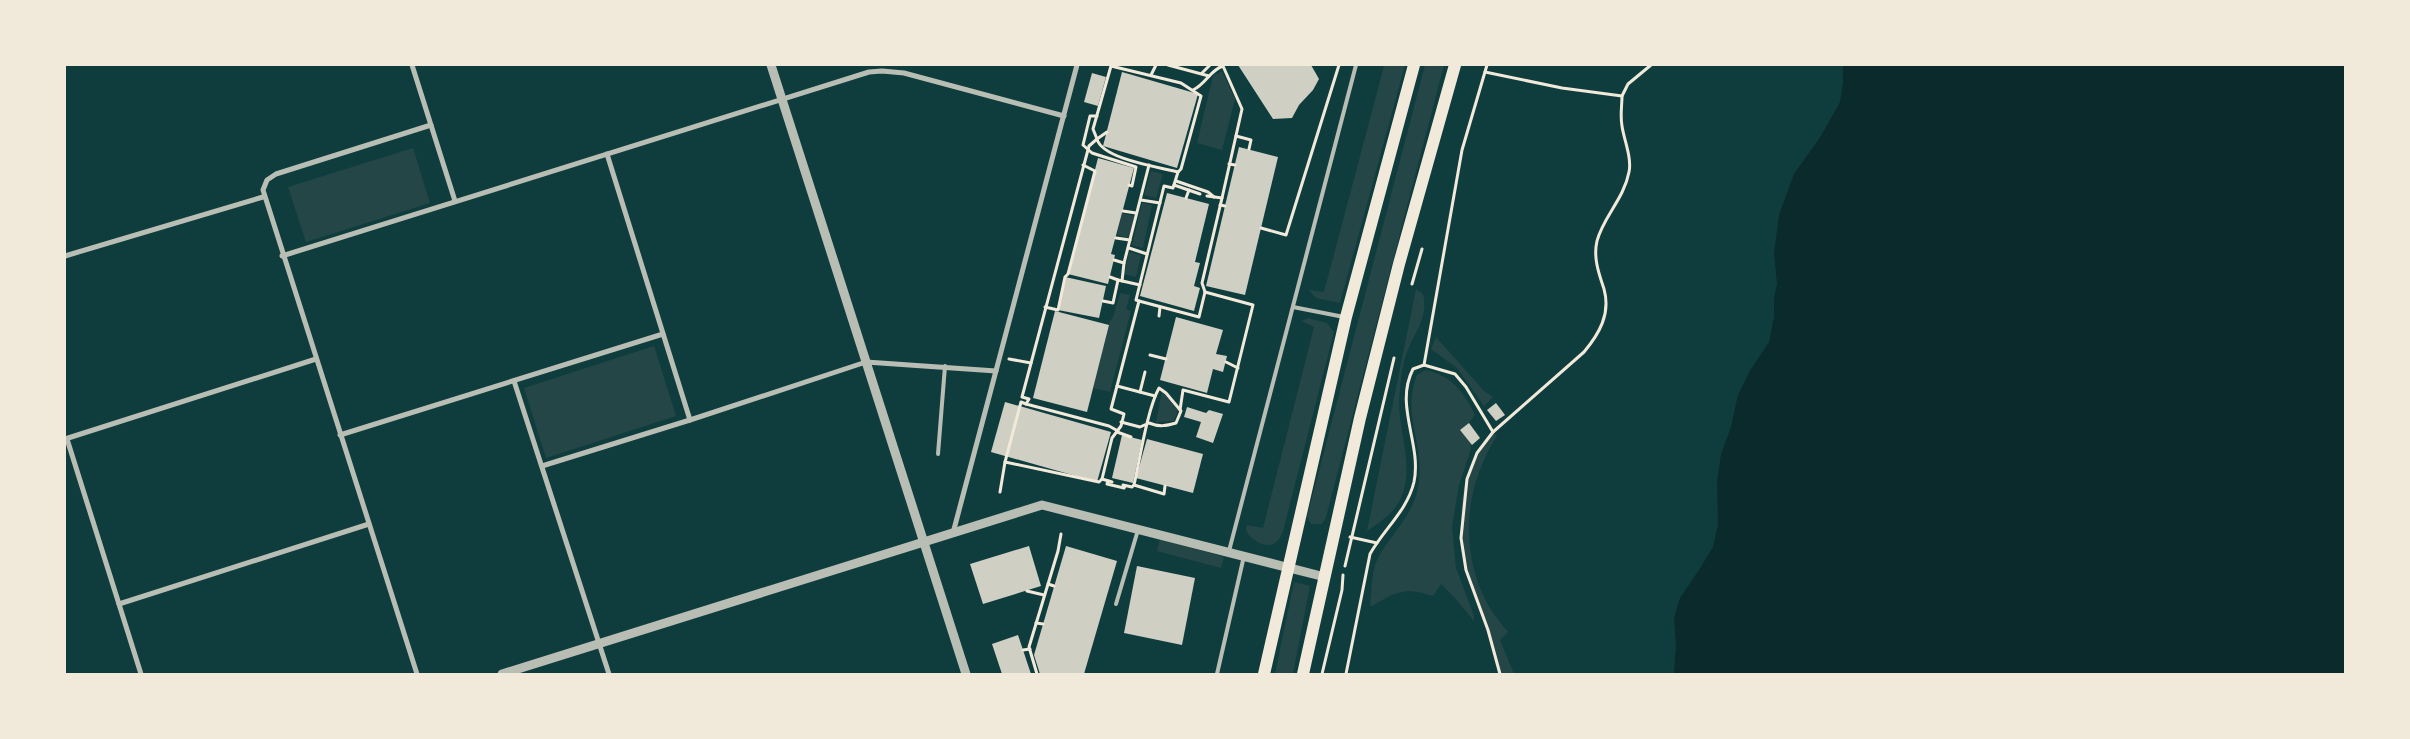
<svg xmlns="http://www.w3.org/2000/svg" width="2410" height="739" viewBox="0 0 2410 739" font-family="'Times New Roman',serif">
<rect width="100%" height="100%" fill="#0f3d3e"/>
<!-- green -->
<g fill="#244646">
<path d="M1380,65H1405L1340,303L1316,298L1309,290L1324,292L1384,66Z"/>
<path d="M1425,65H1444L1326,517L1322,524H1311L1307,517Z"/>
<path d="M1222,71L1235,99L1222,150L1197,143L1213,76Z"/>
<path d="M413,148L430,203L306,242L288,187Z"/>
<path d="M1151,171L1163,174L1156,198L1144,195Z"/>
<path d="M1142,203L1152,205L1143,248L1132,245Z"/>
<path d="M1122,213L1134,216L1129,238L1117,235Z"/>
<path d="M1129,252L1141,255L1136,277L1124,274Z"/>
<path d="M1416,289L1423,294C1429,318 1413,334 1406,355C1402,366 1401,379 1400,390C1395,424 1414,459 1403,493C1397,511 1382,521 1367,531Z"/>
<path d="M1120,293L1130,295L1126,309L1131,311L1110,392L1093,388L1110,321L1113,317Z"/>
<path d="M1308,318L1327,323L1334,332L1283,531C1281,536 1278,542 1273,544C1264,548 1249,539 1246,530L1247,525L1263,528L1314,327L1301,321Z"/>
<path d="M1436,337L1484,391L1493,397L1484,406L1457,368L1431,349Z"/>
<path d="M654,346L676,416L546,458L524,388Z"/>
<path d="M1425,370C1451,375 1464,392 1475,415L1469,423L1471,449L1459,485L1452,527L1456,568L1474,616V621L1456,599L1441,584L1433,596C1405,587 1397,591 1372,606L1370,605C1372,591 1371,573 1377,560C1390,534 1413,517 1418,487C1426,446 1401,416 1417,375Z"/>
<path d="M1162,391L1178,410L1174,421L1156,422Z"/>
<path d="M1493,432L1497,436C1465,485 1459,548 1486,601C1491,612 1500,622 1508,632L1500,640L1514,674H1500C1480,602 1438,527 1477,453C1481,446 1488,439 1493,432Z"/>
<path d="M1160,539L1224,557L1221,568L1157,551Z"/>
<path d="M1294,582L1310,586L1293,674H1275Z"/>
</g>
<!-- water -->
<path fill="#0a2a2b" d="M1843,65H2345V674H1674L1676,646L1674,618L1680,598L1699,570L1713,547L1718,525L1717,482L1721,454L1731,427L1738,395L1751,369L1769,342L1774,317V298L1777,284L1774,253L1779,215L1794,174L1821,136L1840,102L1843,83Z"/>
<!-- building -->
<g fill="#cfcfc3">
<path d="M1238,65H1311L1319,79L1313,90L1299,105L1292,118L1273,119Z"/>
<path d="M1122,72L1198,94L1177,168L1103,146Z"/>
<path d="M1092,73L1106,77L1098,106L1084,102Z"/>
<path d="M1239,147L1278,157L1245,295L1206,286Z"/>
<path d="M1098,158L1134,168L1111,254L1115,255L1108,284L1068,274Z"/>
<path d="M1167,193L1209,204L1195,262L1200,263L1194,286L1200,288L1194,311L1140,296Z"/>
<path d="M1065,277L1106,286L1099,318L1058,310Z"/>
<path d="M1055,311L1109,325L1087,412L1033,398Z"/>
<path d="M1176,317L1223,330L1216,354L1227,356L1223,372L1213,369L1207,393L1160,380Z"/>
<path d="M1005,402L1111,432L1097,482L991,452Z"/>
<path d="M1496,403L1505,415L1496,421L1487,410Z"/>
<path d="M1187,407L1206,413L1209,410L1223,414L1213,443L1196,437L1201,422L1184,417Z"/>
<path d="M1469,423L1480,438L1472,445L1460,430Z"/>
<path d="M1122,435L1142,440L1133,483L1112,478Z"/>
<path d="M1147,439L1203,454L1193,493L1136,478Z"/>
<path d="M1029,546L1041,586L983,604L970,564Z"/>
<path d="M1066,546L1117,561L1084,674H1040L1034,655Z"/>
<path d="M1137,566L1195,578L1182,645L1124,633Z"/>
<path d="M1018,635L1031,674H1002L992,644Z"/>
</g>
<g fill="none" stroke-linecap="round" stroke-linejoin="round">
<!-- path -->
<g stroke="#f1e9da" stroke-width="3">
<path d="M1168,65L1209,76"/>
<path d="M1485,72L1562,88L1622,96L1628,84L1651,65"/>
<path d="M1202,73L1210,65"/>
<path d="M1151,75L1156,65"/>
<path d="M1193,90C1206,84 1210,70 1223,66L1242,109L1222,198L1207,196"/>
<path d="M1097,116H1090L1083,145L1092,153L1136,167L1132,186L1129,185"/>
<path d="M1107,132L1097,139L1093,129L1111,66L1181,83L1201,96L1181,169L1178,172L1173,188L1164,186L1136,300L1139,301L1117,386L1155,396"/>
<path d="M1236,136L1251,140L1249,149"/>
<path d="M1229,164L1235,165"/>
<path d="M1176,181L1208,192L1214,197"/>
<path d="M1174,185L1200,194"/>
<path d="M1186,198L1189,190"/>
<path d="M1141,200L1160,203"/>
<path d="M1220,205L1225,206"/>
<path d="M1123,211L1136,213"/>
<path d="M1261,228L1286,235L1339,65"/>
<path d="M1116,238L1130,240"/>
<path d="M1129,248L1147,254"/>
<path d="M1114,260L1124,263"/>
<path d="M1110,277L1118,280"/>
<path d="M1122,281L1124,263L1149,165"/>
<path d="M1412,284L1422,249"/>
<path d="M1205,292L1202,283L1222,198"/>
<path d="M1103,301L1113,303L1118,280L1140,285"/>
<path d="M1139,301L1199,317L1205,292L1253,305L1229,402L1183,390L1180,410"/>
<path d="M1045,307L1058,310L1065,277L1068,274L1095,171L1083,165"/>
<path d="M1159,316L1160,307"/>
<path d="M1150,355L1166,359"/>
<path d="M1009,359L1031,363"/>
<path d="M1226,362L1238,368"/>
<path d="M1424,365L1455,374L1466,387L1493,432L1477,453L1467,479L1461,538L1466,570L1488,630L1500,674"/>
<path d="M1140,392L1145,372"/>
<path d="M1121,422L1140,427L1149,423C1159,427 1166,426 1176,423L1181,411L1166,393L1159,388C1147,410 1140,459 1134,485L1164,494L1165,486"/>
<path d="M1118,431L1109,426L1026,404L1029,399L1022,397L1089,146L1097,139C1102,159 1159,167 1178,172"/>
<path d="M1117,432L1131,437"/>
<path d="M1493,432L1584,352C1599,334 1611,314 1604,289C1599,274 1593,258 1597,241C1603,217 1624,199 1629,172C1632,158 1624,140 1622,126C1620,116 1622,106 1622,96"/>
<path d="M1005,462L1021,402L1026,404"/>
<path d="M1108,481L1107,484L1124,488L1125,486"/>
<path d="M1112,482L1102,479L1112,438L1121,426L1124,414L1111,409L1117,386"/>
<path d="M1123,485L1132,487L1134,485"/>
<path d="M1000,492L1005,462L1099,482L1102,479"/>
<path d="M1350,537L1377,543"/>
<path d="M1345,566L1394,358"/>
<path d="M1048,584L1054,586"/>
<path d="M1027,591L1044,595"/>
<path d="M1036,623L1043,624"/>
<path d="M1023,650L1030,649"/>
<path d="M1037,674L1029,647L1058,551L1061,534"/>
<path d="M1322,674L1342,590L1343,575"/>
<path d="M1346,674L1370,554C1384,529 1407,511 1414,482C1422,444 1394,406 1413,369L1424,365L1462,150L1487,65"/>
</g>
<!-- service -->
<g stroke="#b8beb3" stroke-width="4">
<path d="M1293,307L1344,317"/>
<path d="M938,454L945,366"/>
<path d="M1229,551L1356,65"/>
<path d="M1116,604L1138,530"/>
<path d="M1217,674L1244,556"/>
</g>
<!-- minor -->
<g stroke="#b8beb3" stroke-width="5">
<path d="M412,65L455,201"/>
<path d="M607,154L690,420"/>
<path d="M65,256L263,197"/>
<path d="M282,256L869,72L882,71L904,73L1064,116"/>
<path d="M514,381L609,674"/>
<path d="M340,435L663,334"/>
<path d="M65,439L316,359"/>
<path d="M67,439L141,674"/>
<path d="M542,466L690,420L866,362L996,371"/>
<path d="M953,533L1077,65"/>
<path d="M119,604L369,524"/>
<path d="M417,674L263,190L267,180L276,174L431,125"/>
</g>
<!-- tertiary -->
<g stroke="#b8beb3" stroke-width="9">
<path d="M771,65L966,674"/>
<path d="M502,674L1042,505L1325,577"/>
</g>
<!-- primary -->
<g stroke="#f1e9da" stroke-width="12">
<path d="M1264,674L1346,317L1414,65"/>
<path d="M1303,674L1360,418L1399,264L1455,65"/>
</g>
</g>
<!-- border -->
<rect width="2410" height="739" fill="none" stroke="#f1e9da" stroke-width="132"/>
</svg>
